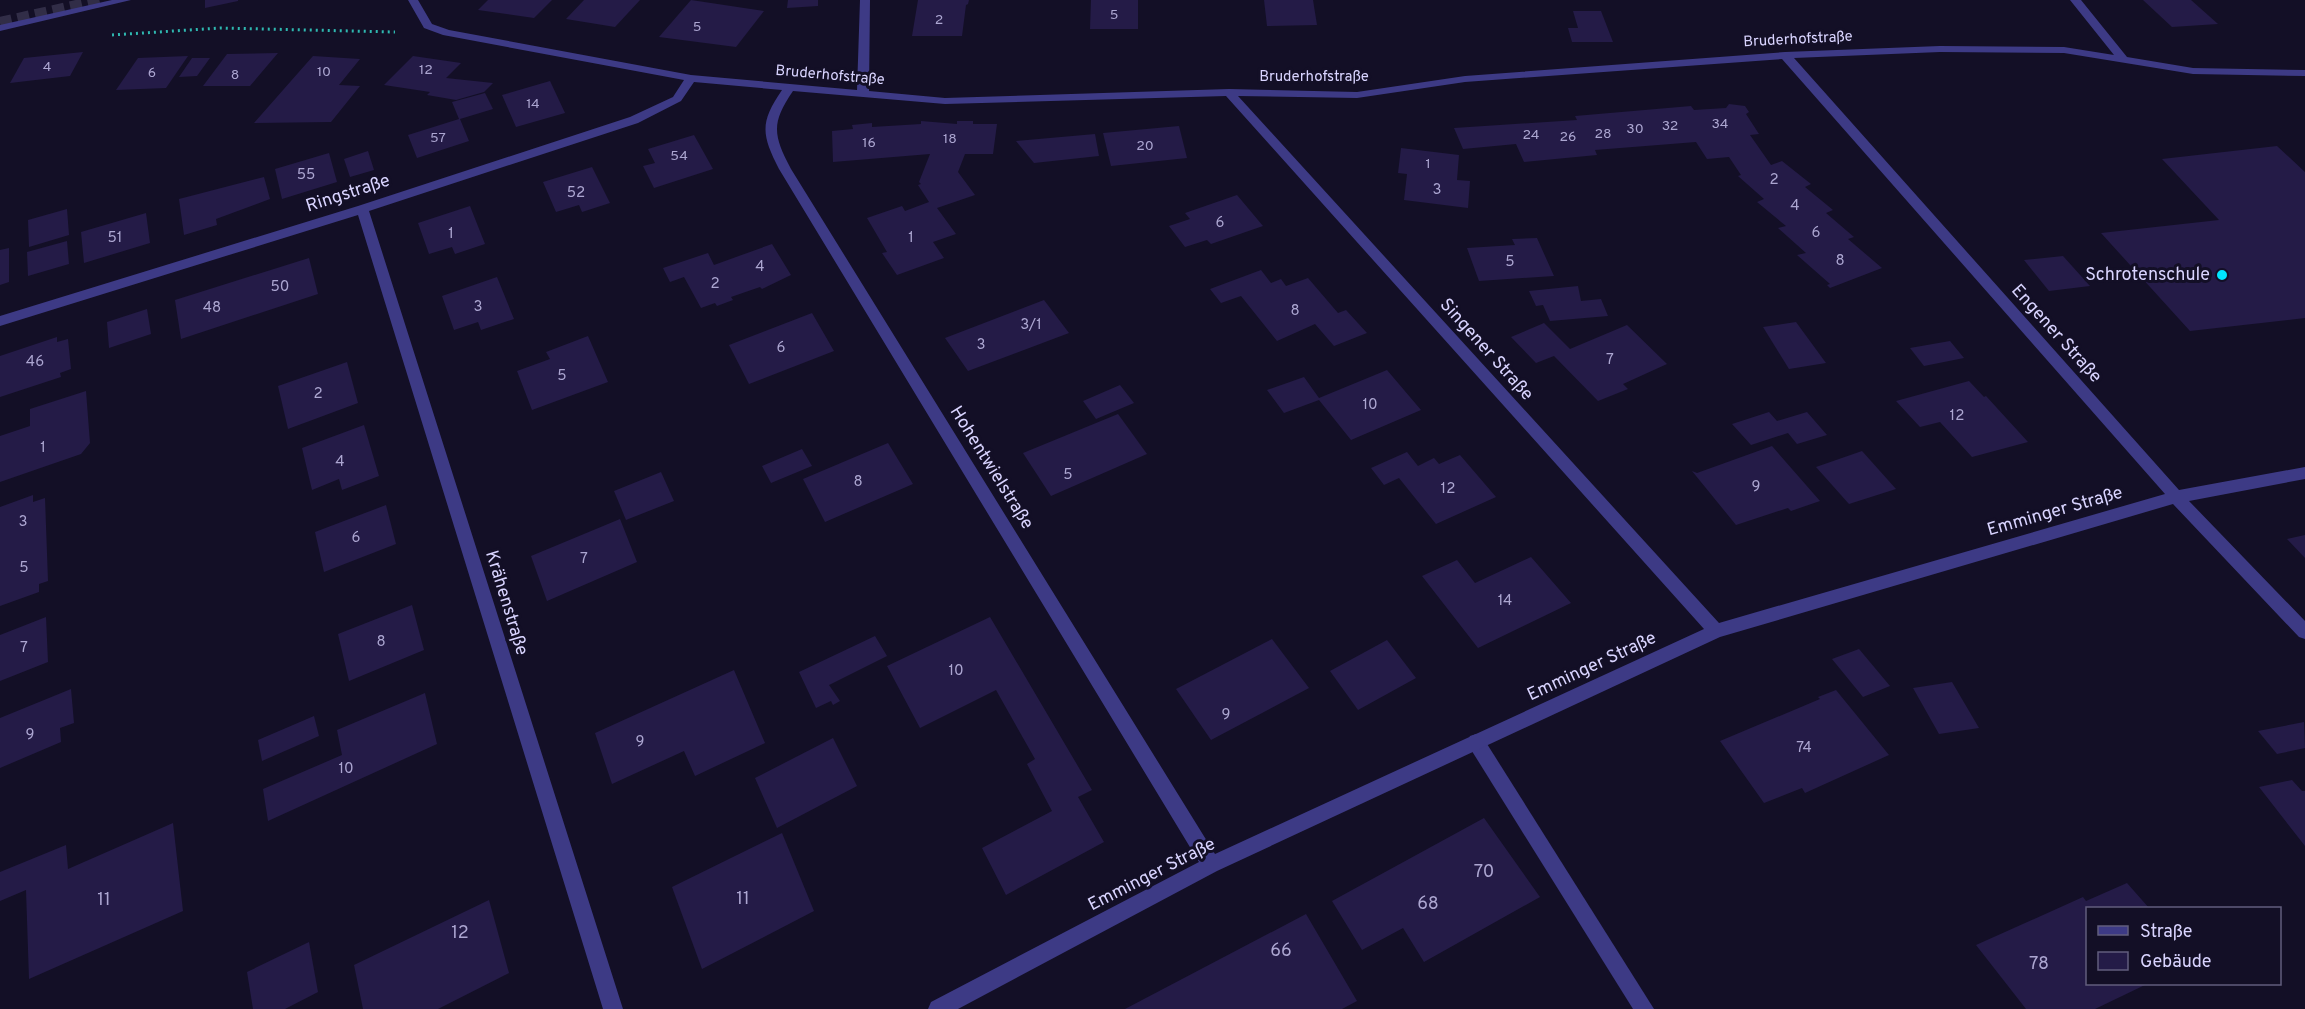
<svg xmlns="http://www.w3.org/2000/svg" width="2305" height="1009" viewBox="0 0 2305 1009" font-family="Overpass,sans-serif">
<rect width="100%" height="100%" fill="#130f26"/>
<!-- building -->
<g fill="#241b47">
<path d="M205,0H238V1L205,8Z"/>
<path d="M488,0H552L534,18L478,10Z"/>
<path d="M584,0H640L615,27L566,19Z"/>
<path d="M691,0L764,11L736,47L659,37Z"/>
<path d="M788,0H818V6L787,8Z"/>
<path d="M918,0H969L968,4L966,5L962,36H912Z"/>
<path d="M1091,0H1138V29H1090Z"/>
<path d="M1264,0H1313L1317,25L1267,26Z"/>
<path d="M2143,0H2191L2218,24L2172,27Z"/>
<path d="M1573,11H1601L1613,42H1572L1568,28H1578Z"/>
<path d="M83,52L70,76L10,83L24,58Z"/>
<path d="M278,53L250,86H203L227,54Z"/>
<path d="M188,56L166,88L116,90L138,58Z"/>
<path d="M313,56L360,59L339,85L360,86L331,122L254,123Z"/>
<path d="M413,56L461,63L446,78L493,83L484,92L456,100L427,95L430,92L384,85Z"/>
<path d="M192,58H210L197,76L179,77Z"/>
<path d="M550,81L565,113L516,127L502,95Z"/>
<path d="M485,93L493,109L460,119L469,141L417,158L408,135L459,119L452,102Z"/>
<path d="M1729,104L1745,106L1749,112L1746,114L1759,134L1750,135L1771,165L1782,161L1811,184L1805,187L1833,210L1826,213L1854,237L1848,239L1882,268L1830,288L1827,285L1830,284L1797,255L1806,253L1778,228L1786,226L1757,202L1764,199L1738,176L1741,175L1729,157L1707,159L1696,142L1595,150L1597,155L1524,162L1516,144L1463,149L1454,128L1577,120L1575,116L1691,106L1694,110L1726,108Z"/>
<path d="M921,121L957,124V121H973V124H997L993,154H965L958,172L975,195L937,208L956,234L933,242L944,258L897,275L882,253L887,252L867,218L902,206L905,211L929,202L918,185L921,184L919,182L930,154L833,162L832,131L853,129L852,125L872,123V127L921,124Z"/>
<path d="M1179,126L1187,158L1111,166L1103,133Z"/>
<path d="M1095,134L1099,156L1034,163L1016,141Z"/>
<path d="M694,135L713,169L654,188L643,166L655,163L648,149Z"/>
<path d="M2277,146L2305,172V318L2190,331L2101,233L2219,220L2162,159Z"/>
<path d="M1401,148L1459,155L1457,180L1470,181L1468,208L1404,200L1407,174L1398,173Z"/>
<path d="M368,151L374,170L350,177L344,159Z"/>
<path d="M329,153L337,182L282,199L275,169Z"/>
<path d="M592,167L610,203L582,212L579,205L556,212L543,182Z"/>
<path d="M264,177L270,199L216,219L217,225L184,235L179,199Z"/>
<path d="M1237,195L1263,226L1211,244L1207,240L1185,247L1169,226L1190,219L1185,213Z"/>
<path d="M470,206L485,244L455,254L452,247L429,254L418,223Z"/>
<path d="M67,209L69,235L29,247L28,220Z"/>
<path d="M146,213L150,243L84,263L81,232Z"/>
<path d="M1537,238L1554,276L1479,281L1467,248L1515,245L1512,239Z"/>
<path d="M67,241L69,264L28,276L27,252Z"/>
<path d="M772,244L791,275L762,289L760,287L731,297L733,300L717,306L715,303L701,308L684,277L670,282L663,268L708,253L714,265Z"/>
<path d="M9,248V282L0,285V250Z"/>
<path d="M2063,256L2090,286L2049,291L2024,260Z"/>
<path d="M309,258L318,294L181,339L175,300Z"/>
<path d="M1261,270L1271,283L1281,279L1286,286L1308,278L1338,313L1346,310L1367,333L1334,346L1315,324L1277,341L1241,296L1221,303L1210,289Z"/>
<path d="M497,277L514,319L481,330L478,322L454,330L442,296Z"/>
<path d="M1578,286L1581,301L1601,299L1608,316L1550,321L1543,305L1536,306L1529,291Z"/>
<path d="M1044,300L1069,333L968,371L945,338Z"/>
<path d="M147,309L151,334L109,348L107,322Z"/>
<path d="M812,313L834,351L749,384L729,345Z"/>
<path d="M1796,322L1826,363L1789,369L1763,327Z"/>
<path d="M1544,323L1570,349L1627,325L1667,364L1623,384L1628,389L1598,401L1554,356L1536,363L1511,337Z"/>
<path d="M588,336L608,382L532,410L517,371L550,359L546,352Z"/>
<path d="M57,337V342L68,339L71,369L60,373L61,377L0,397V356Z"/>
<path d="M1950,341L1964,358L1924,366L1910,348Z"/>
<path d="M347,362L358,403L288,429L278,386Z"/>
<path d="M1387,370L1421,410L1351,440L1319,400L1284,413L1267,390L1304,377L1319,398Z"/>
<path d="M1969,381L1984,397L1986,396L2028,442L1972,457L1940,422L1920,427L1896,401Z"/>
<path d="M1120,385L1134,403L1096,419L1083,401Z"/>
<path d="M86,391L90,443L81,454L0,482V436L30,426V409Z"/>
<path d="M1769,412L1777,421L1807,412L1827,435L1797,444L1788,433L1751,445L1732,424Z"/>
<path d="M1118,414L1147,454L1051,496L1023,453Z"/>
<path d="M364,425L379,476L342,490L339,479L312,490L302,448Z"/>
<path d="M888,443L913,484L825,522L803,479Z"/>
<path d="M1772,446L1820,501L1791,511L1788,508L1736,525L1692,471L1697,473Z"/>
<path d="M802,449L812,466L771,483L762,466Z"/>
<path d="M1862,451L1896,489L1849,504L1816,467Z"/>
<path d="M1407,452L1418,466L1434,458L1439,464L1460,455L1496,497L1436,524L1399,478L1384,485L1371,468Z"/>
<path d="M661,472L674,501L626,520L614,491Z"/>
<path d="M33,495V502L45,498L48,581L39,584V592L0,606V507Z"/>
<path d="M386,505L396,544L324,572L315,532Z"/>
<path d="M620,519L637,562L547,601L531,556Z"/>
<path d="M2305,535V558L2287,539Z"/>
<path d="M1531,557L1571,603L1478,648L1422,576L1457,560L1475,583Z"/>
<path d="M412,605L424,650L349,681L338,634Z"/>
<path d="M46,617L48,662L0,681V635Z"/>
<path d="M990,617L1092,790L1078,797L1104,842L1006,895L982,848L1052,811L1027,764L1035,759L996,690L920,728L887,666Z"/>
<path d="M875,636L887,656L829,685L840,701L833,705L831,701L816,708L799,672Z"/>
<path d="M1272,639L1309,688L1211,740L1176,689Z"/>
<path d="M1387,640L1416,678L1358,710L1330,671Z"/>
<path d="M1859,649L1890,686L1863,697L1832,659Z"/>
<path d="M734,670L765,743L695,776L684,751L612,784L595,733Z"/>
<path d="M1952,682L1979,728L1939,734L1913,688Z"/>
<path d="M71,689L74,723L60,728L61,742L0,768V718Z"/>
<path d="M1836,690L1889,755L1805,793L1802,788L1764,803L1720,741L1820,699L1818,697Z"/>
<path d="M425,693L437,744L268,821L263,789L342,755L337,730Z"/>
<path d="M314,716L319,736L262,761L258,740Z"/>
<path d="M2304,722L2305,748L2277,754L2258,731Z"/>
<path d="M833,738L857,786L777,828L755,778Z"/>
<path d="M2292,780L2302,791H2305V846L2259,787Z"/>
<path d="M1484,818L1540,897L1424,962L1403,928L1362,950L1332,901Z"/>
<path d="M173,823L183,911L29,979L26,890L0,901V872L66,845L68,869Z"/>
<path d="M782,833L814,911L702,969L672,887Z"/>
<path d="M2127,883L2149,908H2088V984H2147L2095,1009H2026L1976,945L2083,897L2086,901Z"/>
<path d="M489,900L509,973L438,1009H363L354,965Z"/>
<path d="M1306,914L1357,1001L1342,1009H1125Z"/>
<path d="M309,942L318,992L285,1009H253L247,972Z"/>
</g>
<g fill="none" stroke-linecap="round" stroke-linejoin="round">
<!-- primary-tunnel -->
<path stroke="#312d47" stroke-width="12" stroke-dasharray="12 6" stroke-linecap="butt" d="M0,23L103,0"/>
<!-- path -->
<path stroke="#2fb8b0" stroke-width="3" stroke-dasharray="2 4" stroke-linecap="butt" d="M112,35L220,28L395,32"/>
<!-- service -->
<path fill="#3d3a85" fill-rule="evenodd" d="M1476,734L1482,736L1654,1009H1633L1470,748L1467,742L1470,736Z"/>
<!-- minor -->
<g fill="#3d3a85" fill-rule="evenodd">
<path d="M112,0H131L0,31V25Z"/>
<path d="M408,0H418L432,24L449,30L691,75L857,90L860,0H870L869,91L945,98L1229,89L1357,92L1465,76L1785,52L1940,46L2064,47L2114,55L2070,0H2081L2127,57L2193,68L2305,70V76L2193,74L2064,53L1940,52L1794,58L2179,490L2305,467V479L2189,501L2305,621V639L2299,637L2173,504L1720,637L1217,871L958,1009H928L931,1002L1199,862L779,169C761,134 760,122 782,90L694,82L681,101L638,123L369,211L623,1009H603L358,215L0,326V316L358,206L630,117L673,97L684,80L443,35L424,28ZM1782,59L2165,494L1719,623L1238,96L1357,98L1465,82ZM793,91L945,104L1226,96L1704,629L1215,854L791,169C773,135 771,123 793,91Z"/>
</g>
</g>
<!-- markers -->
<circle fill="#00e5ff" stroke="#130f26" stroke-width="2" cx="2222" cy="275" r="6"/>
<g text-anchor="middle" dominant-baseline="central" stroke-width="6" stroke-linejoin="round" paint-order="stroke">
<!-- far-number labels -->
<g font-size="14" fill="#aca6d1">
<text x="1114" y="15">5</text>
<text x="939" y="20">2</text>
<text x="697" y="27">5</text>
<text x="47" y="67">4</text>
<text x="426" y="70">12</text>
<text x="324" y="72">10</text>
<text x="152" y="73">6</text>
<text x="235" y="75">8</text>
<text x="533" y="104">14</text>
<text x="1720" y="124">34</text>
<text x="1670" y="126">32</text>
<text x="1635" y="129">30</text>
<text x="1603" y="134">28</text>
<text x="1531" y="135">24</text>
<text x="1568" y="137">26</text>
<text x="438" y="138">57</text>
<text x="950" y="139">18</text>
<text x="869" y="143">16</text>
<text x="1145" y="146">20</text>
<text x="679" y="156">54</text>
<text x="1428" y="164">1</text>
</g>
<!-- far-street labels -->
<g font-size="15" fill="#d9d4ff" stroke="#130f26">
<text transform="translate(1798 40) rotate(-3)">Bruderhofstraße</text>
<text transform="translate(830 76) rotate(5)">Bruderhofstraße</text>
<text x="1314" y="77">Bruderhofstraße</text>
</g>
<!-- number labels -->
<g font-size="15" fill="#aca6d1">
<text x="306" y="175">55</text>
<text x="1774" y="180">2</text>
<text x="1437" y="190">3</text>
<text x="576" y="193">52</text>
<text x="1795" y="206">4</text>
<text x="1220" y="223">6</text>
<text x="1816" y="233">6</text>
<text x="451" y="234">1</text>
<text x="115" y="238">51</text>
<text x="911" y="238">1</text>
<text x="1840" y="261">8</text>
<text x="1510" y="262">5</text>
<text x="760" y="267">4</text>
<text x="715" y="284">2</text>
<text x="280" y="287">50</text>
<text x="478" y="307">3</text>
<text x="212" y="308">48</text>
<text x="1295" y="311">8</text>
<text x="1031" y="325">3/1</text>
<text x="981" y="345">3</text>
<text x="781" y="348">6</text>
<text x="1610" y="360">7</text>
<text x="35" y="362">46</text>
<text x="562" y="376">5</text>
<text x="318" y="394">2</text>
<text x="1370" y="405">10</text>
<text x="1957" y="416">12</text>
<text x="43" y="448">1</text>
<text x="340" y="462">4</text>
<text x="1068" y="475">5</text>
<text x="858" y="482">8</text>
<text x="1756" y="487">9</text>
<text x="1448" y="489">12</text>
<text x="23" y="522">3</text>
<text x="356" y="538">6</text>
<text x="584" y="559">7</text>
<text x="24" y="568">5</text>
<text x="1505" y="601">14</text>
<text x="381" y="642">8</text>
<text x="24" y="648">7</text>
<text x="956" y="671">10</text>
<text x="1226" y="715">9</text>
<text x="30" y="735">9</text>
<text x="640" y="742">9</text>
<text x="1804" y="748">74</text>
<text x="346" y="769">10</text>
</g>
<!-- street labels -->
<g font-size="18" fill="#d9d4ff" stroke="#130f26">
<text transform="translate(348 194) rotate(-18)">Ringstraße</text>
<text transform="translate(2056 334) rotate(48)">Engener Straße</text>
<text transform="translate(1486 350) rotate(48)">Singener Straße</text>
<text transform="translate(991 468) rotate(58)">Hohentwielstraße</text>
<text transform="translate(2055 512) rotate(-16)">Emminger Straße</text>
<text transform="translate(506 603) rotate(73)">Krähenstraße</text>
<text transform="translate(1592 667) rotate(-25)">Emminger Straße</text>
<text transform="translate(1152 875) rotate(-27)">Emminger Straße</text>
</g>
<!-- poi labels -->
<g font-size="18" fill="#d9d4ff" stroke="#130f26" text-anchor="end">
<text x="2210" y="275">Schrotenschule</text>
</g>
<!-- near-number labels -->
<g font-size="18" fill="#aca6d1">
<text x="1484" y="872">70</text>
<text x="743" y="899">11</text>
<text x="104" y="900">11</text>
<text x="1428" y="904">68</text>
<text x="460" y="933">12</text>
<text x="1281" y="951">66</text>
<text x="2039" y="964">78</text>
</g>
</g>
<!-- legend -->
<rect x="2086" y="907" width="195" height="78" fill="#130f26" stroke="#625e7d" stroke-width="1.5"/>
<rect x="2098" y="926" width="30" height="9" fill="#3d3a85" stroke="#625e7d" stroke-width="1.5"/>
<text x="2140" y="937" font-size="18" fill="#d9d4ff">Straße</text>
<rect x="2098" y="952" width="30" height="18" fill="#241b47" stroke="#625e7d" stroke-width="1.5"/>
<text x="2140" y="967" font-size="18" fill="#d9d4ff">Gebäude</text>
</svg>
